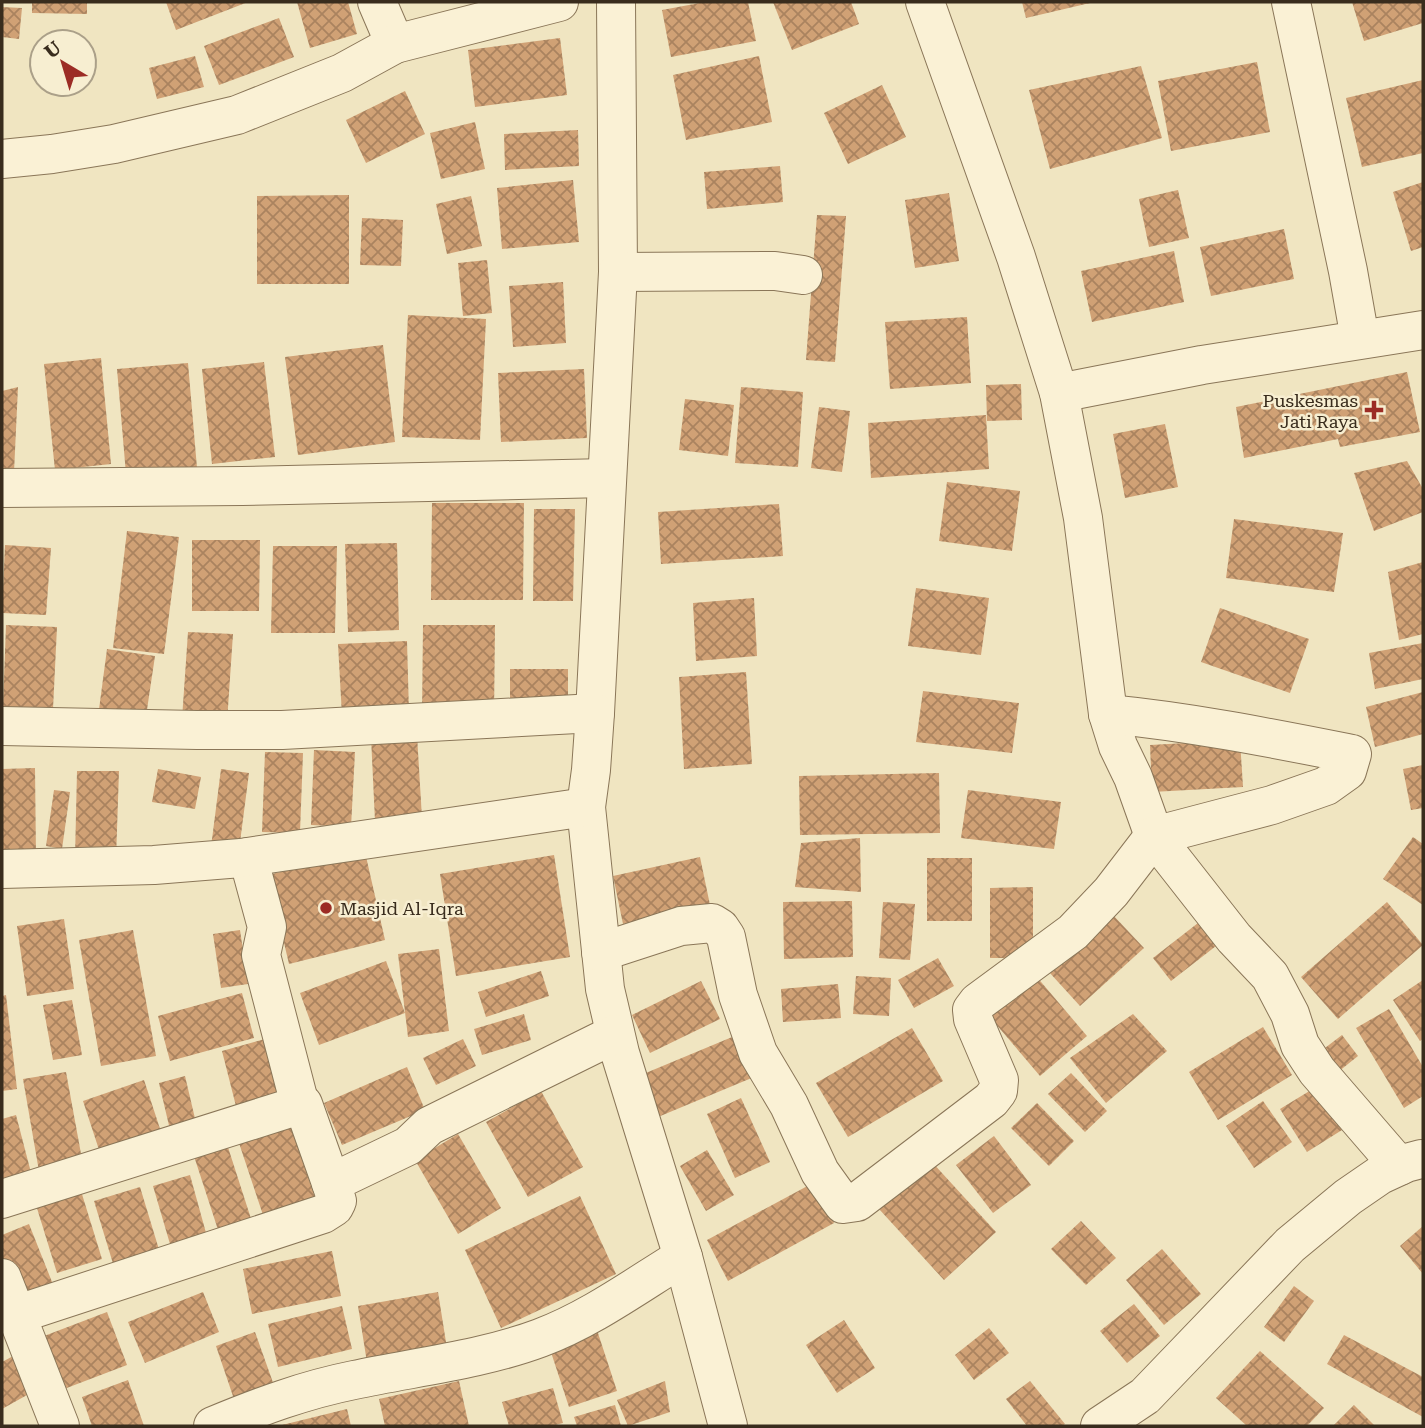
<svg xmlns="http://www.w3.org/2000/svg" width="1425" height="1428" viewBox="0 0 1425 1428" font-family="'Roboto Serif',serif">
<defs>
<pattern id="building-cross-hatch" width="8" height="8" patternUnits="userSpaceOnUse" patternTransform="scale(1.75)"><rect width="8" height="8" fill="#d0a175"/><path d="M0 0l8 8M0 8l8-8" fill="none" stroke="#aa835f"/></pattern>
</defs>
<rect width="100%" height="100%" fill="#f0e5c1"/>
<!-- building -->
<g fill="url(#building-cross-hatch)">
<path d="M32,2H87V14L32,13Z"/>
<path d="M166,2H248L176,30Z"/>
<path d="M297,2H348L357,34L310,48Z"/>
<path d="M705,2H748L756,41L671,57L662,10Z"/>
<path d="M773,2H851L859,24L792,50Z"/>
<path d="M1022,2H1090V3L1026,18Z"/>
<path d="M1352,2H1423V23L1364,41Z"/>
<path d="M2,7L22,8L19,39L2,37Z"/>
<path d="M279,18L294,57L219,85L204,46Z"/>
<path d="M560,38L567,95L475,107L468,50Z"/>
<path d="M195,56L204,87L157,99L149,68Z"/>
<path d="M759,56L772,122L686,140L673,75Z"/>
<path d="M1257,62L1270,132L1171,151L1158,81Z"/>
<path d="M1141,66L1162,138L1050,169L1029,90Z"/>
<path d="M1423,80V153L1362,167L1346,98Z"/>
<path d="M882,85L906,137L848,164L824,113Z"/>
<path d="M405,91L425,134L366,163L346,120Z"/>
<path d="M475,122L485,169L441,179L430,133Z"/>
<path d="M578,130L579,166L505,170L504,134Z"/>
<path d="M780,166L783,202L707,209L704,172Z"/>
<path d="M573,180L579,242L502,249L497,188Z"/>
<path d="M1423,182V247L1411,251L1393,192Z"/>
<path d="M1178,190L1189,238L1149,247L1139,199Z"/>
<path d="M949,193L959,261L915,268L905,200Z"/>
<path d="M349,195V284H257V196Z"/>
<path d="M471,196L482,246L447,254L436,204Z"/>
<path d="M817,215L846,216L835,362L806,360Z"/>
<path d="M362,218L403,220L401,266L360,265Z"/>
<path d="M1284,229L1294,279L1211,296L1200,247Z"/>
<path d="M1174,251L1184,302L1092,322L1081,271Z"/>
<path d="M487,260L492,313L463,316L458,263Z"/>
<path d="M563,282L566,343L513,347L509,286Z"/>
<path d="M408,315L486,319L480,440L402,437Z"/>
<path d="M967,317L971,383L890,389L885,322Z"/>
<path d="M383,345L395,442L298,455L285,357Z"/>
<path d="M101,358L111,464L55,470L44,364Z"/>
<path d="M264,362L275,457L212,464L202,369Z"/>
<path d="M188,363L197,468L126,474L117,369Z"/>
<path d="M584,369L587,438L501,442L498,373Z"/>
<path d="M1407,372L1420,432L1340,447L1338,439L1244,458L1236,407Z"/>
<path d="M1021,384L1022,420L987,421L986,385Z"/>
<path d="M18,387L14,472L2,473V391Z"/>
<path d="M741,387L803,392L798,467L735,463Z"/>
<path d="M685,399L734,405L728,456L679,450Z"/>
<path d="M819,407L850,411L842,472L811,468Z"/>
<path d="M986,415L989,469L871,478L868,423Z"/>
<path d="M1165,424L1178,487L1125,498L1113,434Z"/>
<path d="M1407,461L1423,489V512L1374,531L1354,473Z"/>
<path d="M947,482L1020,491L1012,551L939,541Z"/>
<path d="M432,503H524L523,600H431Z"/>
<path d="M779,504L783,556L661,564L658,512Z"/>
<path d="M534,509H575L573,601H533Z"/>
<path d="M1234,519L1343,533L1334,592L1226,578Z"/>
<path d="M127,531L179,537L164,654L113,648Z"/>
<path d="M192,540H260L259,611H192Z"/>
<path d="M397,543L399,630L348,632L345,544Z"/>
<path d="M5,545L51,548L46,615L2,613Z"/>
<path d="M273,546H337L335,633H271Z"/>
<path d="M1423,562V634L1399,640L1388,572Z"/>
<path d="M916,588L989,598L981,655L908,646Z"/>
<path d="M754,598L757,656L696,661L693,603Z"/>
<path d="M1220,608L1309,639L1290,693L1201,662Z"/>
<path d="M6,625L57,627L53,709L3,707Z"/>
<path d="M423,625H495L494,715L422,716Z"/>
<path d="M188,632L233,634L227,722L182,719Z"/>
<path d="M407,641L409,713L342,716L338,644Z"/>
<path d="M1423,643V679L1375,689L1369,653Z"/>
<path d="M107,649L155,656L145,723L98,717Z"/>
<path d="M510,669H568V709L510,708Z"/>
<path d="M746,672L752,764L684,769L679,677Z"/>
<path d="M923,691L1019,703L1012,753L916,742Z"/>
<path d="M1423,692V734L1375,747L1366,707Z"/>
<path d="M417,735L422,818L375,821L371,737Z"/>
<path d="M1240,740L1243,787L1152,792L1150,745Z"/>
<path d="M314,750L355,752L351,827L311,825Z"/>
<path d="M265,752L303,753L300,833L262,832Z"/>
<path d="M1423,765V808L1411,810L1403,769Z"/>
<path d="M35,768L36,857H2V769Z"/>
<path d="M158,769L201,777L195,809L152,802Z"/>
<path d="M221,769L249,773L239,850L211,847Z"/>
<path d="M77,771H119L116,859L75,858Z"/>
<path d="M939,773L940,833L800,835L799,776Z"/>
<path d="M54,790L70,792L62,849L46,846Z"/>
<path d="M968,790L1061,802L1054,849L961,838Z"/>
<path d="M1413,837L1423,844V905L1383,879Z"/>
<path d="M860,838L861,892L795,887L801,843Z"/>
<path d="M365,852L385,940L289,964L268,875Z"/>
<path d="M554,855L570,957L456,976L440,874Z"/>
<path d="M700,857L710,905L623,924L613,876Z"/>
<rect x="927" y="858" width="45" height="63"/>
<path d="M1033,887V958H990V888Z"/>
<path d="M852,901L853,957L784,959L783,902Z"/>
<path d="M883,902L915,904L910,960L879,958Z"/>
<path d="M1387,902L1423,945L1338,1019L1301,977Z"/>
<path d="M1112,914L1144,948L1080,1006L1049,972Z"/>
<path d="M64,919L74,989L27,996L17,926Z"/>
<path d="M1198,923L1216,946L1171,981L1153,958Z"/>
<path d="M133,930L156,1056L101,1066L79,940Z"/>
<path d="M240,930L248,984L221,988L213,934Z"/>
<path d="M439,949L449,1031L408,1037L398,954Z"/>
<path d="M938,958L954,986L914,1008L898,980Z"/>
<path d="M386,961L405,1013L319,1045L300,993Z"/>
<path d="M541,971L549,996L486,1017L478,992Z"/>
<path d="M856,976L891,978L889,1016L853,1014Z"/>
<path d="M1036,976L1087,1036L1040,1076L989,1016Z"/>
<path d="M1423,980V1039L1420,1041L1393,1000Z"/>
<path d="M701,981L720,1019L650,1053L632,1015Z"/>
<path d="M838,984L841,1018L783,1022L781,989Z"/>
<path d="M242,993L254,1038L170,1061L158,1016Z"/>
<path d="M6,995L17,1089L2,1091V996Z"/>
<path d="M72,1000L82,1055L53,1060L43,1005Z"/>
<path d="M1389,1009L1423,1067V1096L1404,1108L1356,1028Z"/>
<path d="M524,1014L531,1040L482,1055L474,1029Z"/>
<path d="M1133,1014L1167,1051L1106,1103L1070,1058Z"/>
<path d="M1263,1027L1292,1075L1218,1120L1189,1072Z"/>
<path d="M912,1028L943,1081L848,1137L816,1083Z"/>
<path d="M737,1035L754,1077L658,1117L641,1075Z"/>
<path d="M1342,1035L1358,1056L1338,1072L1321,1051Z"/>
<path d="M265,1039L283,1106L239,1118L222,1051Z"/>
<path d="M463,1039L476,1066L436,1085L423,1058Z"/>
<path d="M407,1067L425,1110L342,1145L324,1103Z"/>
<path d="M66,1072L84,1170L40,1177L23,1079Z"/>
<path d="M1071,1073L1107,1111L1085,1132L1048,1094Z"/>
<path d="M185,1076L197,1127L171,1134L159,1083Z"/>
<path d="M144,1080L165,1144L104,1165L83,1101Z"/>
<path d="M1316,1087L1342,1130L1307,1152L1280,1109Z"/>
<path d="M541,1091L583,1167L528,1197L486,1122Z"/>
<path d="M741,1098L770,1162L735,1178L707,1114Z"/>
<path d="M1263,1101L1292,1142L1254,1168L1226,1126Z"/>
<path d="M1037,1103L1074,1141L1049,1166L1011,1128Z"/>
<path d="M16,1115L35,1188L2,1198V1119Z"/>
<path d="M288,1119L317,1203L265,1221L237,1137Z"/>
<path d="M458,1134L501,1208L458,1234L415,1160Z"/>
<path d="M994,1136L1031,1185L993,1213L956,1165Z"/>
<path d="M225,1138L254,1228L221,1239L192,1150Z"/>
<path d="M707,1150L734,1195L706,1211L680,1166Z"/>
<path d="M931,1161L996,1232L944,1280L879,1209Z"/>
<path d="M190,1175L211,1251L175,1261L153,1186Z"/>
<path d="M813,1183L834,1223L728,1281L707,1240Z"/>
<path d="M140,1187L164,1266L118,1280L94,1201Z"/>
<path d="M81,1191L102,1259L57,1273L36,1205Z"/>
<path d="M580,1196L616,1274L501,1328L465,1250Z"/>
<path d="M1081,1221L1116,1258L1086,1285L1051,1249Z"/>
<path d="M29,1224L56,1292L18,1307L2,1265V1235Z"/>
<path d="M1423,1226V1274L1400,1246Z"/>
<path d="M1162,1249L1201,1294L1164,1325L1126,1280Z"/>
<path d="M332,1251L341,1296L252,1314L243,1269Z"/>
<path d="M1294,1286L1314,1301L1284,1342L1264,1327Z"/>
<path d="M203,1292L219,1332L145,1363L128,1322Z"/>
<path d="M438,1292L449,1361L369,1375L358,1306Z"/>
<path d="M1134,1304L1160,1336L1127,1363L1100,1331Z"/>
<path d="M342,1306L352,1349L278,1367L268,1324Z"/>
<path d="M107,1312L127,1365L51,1394L31,1341Z"/>
<path d="M844,1320L875,1368L837,1393L806,1345Z"/>
<path d="M595,1324L617,1391L569,1407L547,1340Z"/>
<path d="M989,1328L1009,1353L974,1380L955,1355Z"/>
<path d="M255,1332L276,1391L236,1405L216,1346Z"/>
<path d="M1344,1335L1423,1377V1417L1327,1364Z"/>
<path d="M1260,1351L1324,1408L1307,1426H1247L1216,1398Z"/>
<path d="M17,1354L36,1390L2,1409V1362Z"/>
<path d="M128,1380L144,1426H92L82,1397Z"/>
<path d="M459,1381L469,1426H385L379,1399Z"/>
<path d="M665,1381L670,1412L628,1426L617,1400Z"/>
<path d="M1030,1381L1065,1424L1062,1426H1027L1006,1399Z"/>
<path d="M553,1388L563,1423L551,1426H509L502,1402Z"/>
<path d="M615,1405L621,1426H577L574,1417Z"/>
<path d="M1354,1405L1375,1426H1333Z"/>
<path d="M347,1409L351,1426H282V1425Z"/>
</g>
<g fill="none" stroke-linecap="round" stroke-linejoin="round">
<defs>
<g id="street">
<path d="M377,2L395,44"/>
<path d="M616,2L618,272L595,713L591,770L586,807L605,989L620,1053L683,1257L728,1426"/>
<path d="M925,2L1016,257L1059,393L1083,518L1108,714L1118,746L1133,777L1154,836L1234,938L1270,976L1290,1014L1300,1045L1317,1071L1399,1166"/>
<path d="M1291,2L1348,271L1360,339"/>
<path d="M2,159L52,154L114,144L237,115L342,73L395,44L559,2"/>
<path d="M618,272L775,271L803,275"/>
<path d="M1059,393L1202,365L1423,330"/>
<path d="M2,488L242,486L607,478"/>
<path d="M2,726L197,730H282L595,713"/>
<path d="M248,857L267,927L261,955L300,1105"/>
<path d="M2,869L154,865L241,858L586,807"/>
<path d="M601,952L681,926L712,923L720,928L726,937L738,995L758,1053L789,1105L820,1172L843,1204L857,1202L991,1100L998,1091L999,1080L973,1019L972,1010L978,1002L1073,932L1111,892L1154,836L1272,805L1326,786L1347,771L1352,754C1271,738 1191,722 1108,714"/>
<path d="M2,1199L303,1104L331,1183"/>
<path d="M2,1278L60,1426"/>
<path d="M15,1315L323,1214L334,1207L337,1201L331,1183L408,1146L429,1126L615,1034"/>
<path d="M213,1426C259,1407 304,1390 354,1380C415,1367 481,1360 540,1338C591,1319 637,1285 683,1257"/>
<path d="M1100,1426L1145,1396L1290,1245L1348,1197L1380,1175L1406,1163L1421,1159"/>
</g>
</defs>
<!-- street casing -->
<use href="#street" stroke="#8a7658" stroke-width="40"/>
<!-- street -->
<use href="#street" stroke="#faf1d5" stroke-width="38"/>
</g>
<!-- markers -->
<g fill="#9c2c25" stroke="#f7eed1" stroke-width="2.5">
<path d="M1370.5 399.5h7v7h7v7h-7v7h-7v-7h-7v-7h7z"/>
<circle cx="326" cy="908" r="7"/>
</g>
<g text-anchor="middle" dominant-baseline="central" stroke-width="5" stroke-linejoin="round" paint-order="stroke">
<!-- poi labels -->
<g font-size="18" fill="#392c1d" stroke="#f7eed1" text-anchor="end">
<text x="1358" y="400">Puskesmas<tspan x="1358" dy="21">Jati Raya</tspan></text>
<text x="340" y="908" text-anchor="start">Masjid Al-Iqra</text>
</g>
</g>
<!-- border -->
<rect width="1425" height="1428" fill="none" stroke="#392c1d" stroke-width="7"/>
<!-- north arrow -->
<g transform="translate(63 63) rotate(322)"><circle r="33" fill="#f7eed1" stroke="#aba089" stroke-width="2"/>
<path d="M0-5L12 26L0 18L-12 26Z" fill="#9c2c25"/>
<text y="-10" font-size="19" font-weight="bold" text-anchor="middle" fill="#392c1d">U</text>
</g>
</svg>
